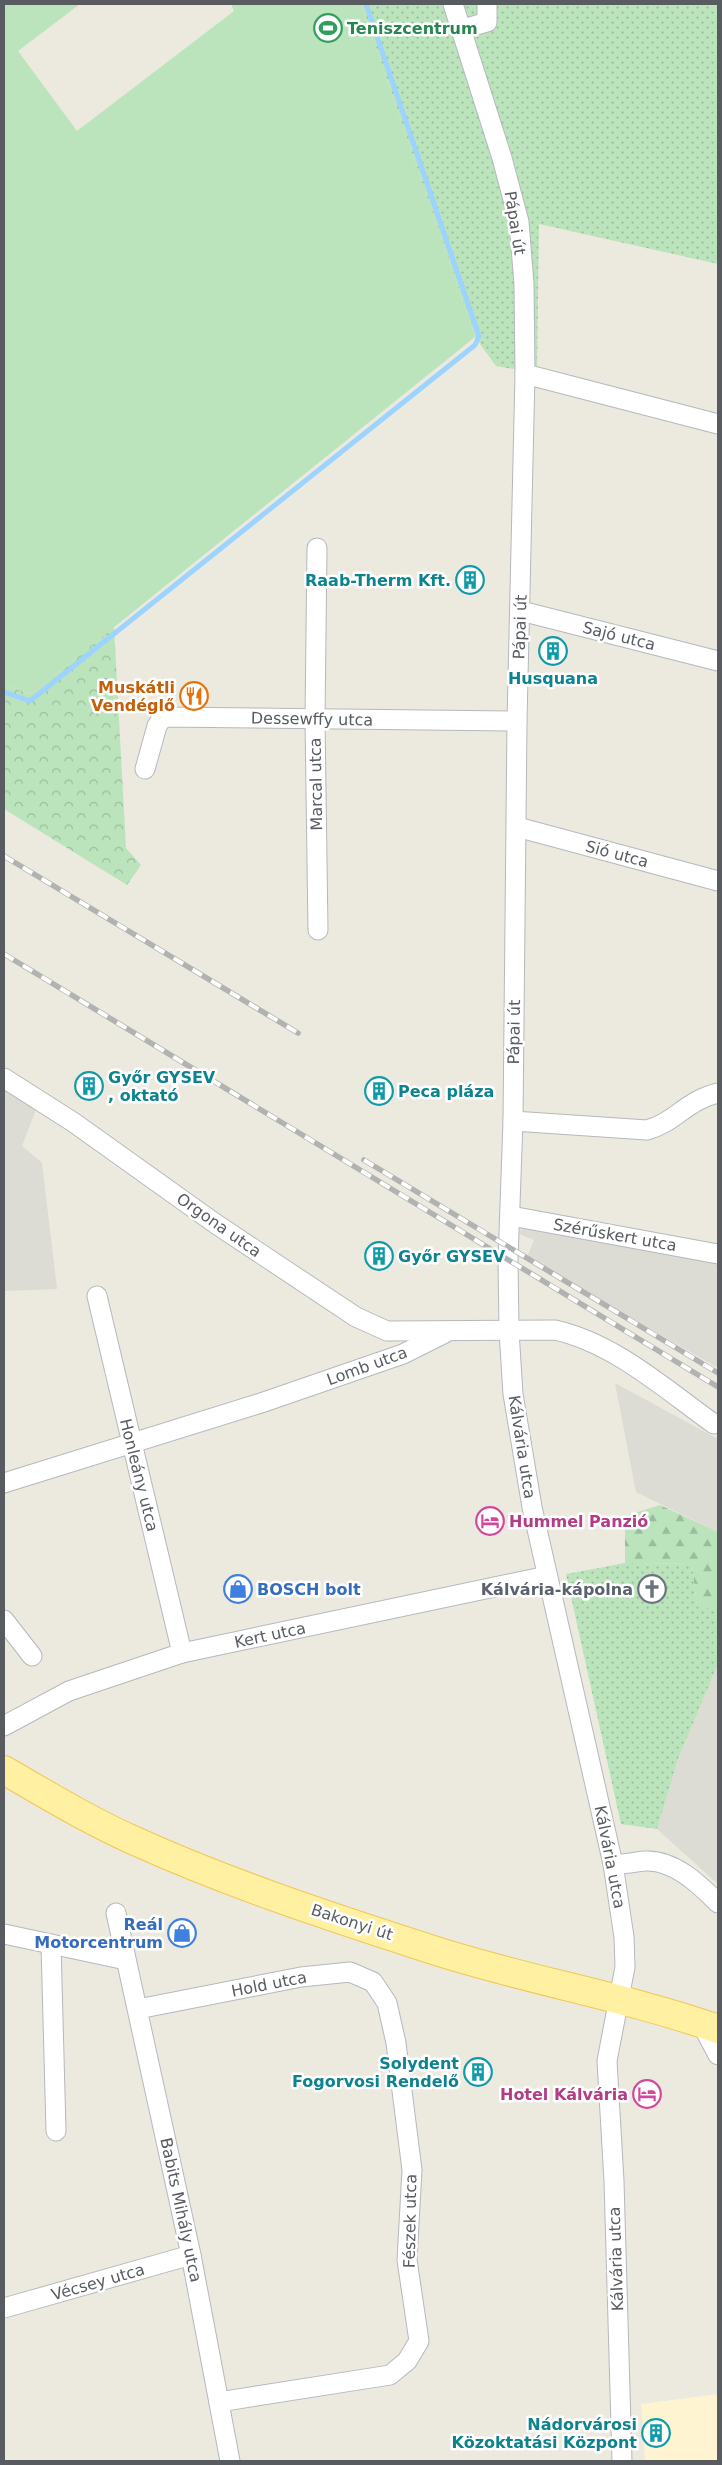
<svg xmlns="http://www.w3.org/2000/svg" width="722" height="2465" viewBox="0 0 722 2465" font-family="'DejaVu Sans',sans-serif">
<defs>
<pattern id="grass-dots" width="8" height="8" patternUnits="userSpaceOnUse" patternTransform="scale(1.25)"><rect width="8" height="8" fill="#bbe4bc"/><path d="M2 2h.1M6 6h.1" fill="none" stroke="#9bbc9c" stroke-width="1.8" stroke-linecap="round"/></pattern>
<pattern id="forest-firs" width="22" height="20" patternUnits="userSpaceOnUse" patternTransform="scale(1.25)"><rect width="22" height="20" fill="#bbe4bc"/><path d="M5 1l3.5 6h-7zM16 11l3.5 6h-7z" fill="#9bbc9c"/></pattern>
<pattern id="park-crowns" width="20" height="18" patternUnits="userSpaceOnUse" patternTransform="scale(1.25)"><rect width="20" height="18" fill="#bbe4bc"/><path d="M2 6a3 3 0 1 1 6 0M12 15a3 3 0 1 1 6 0" fill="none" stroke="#9bbc9c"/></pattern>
</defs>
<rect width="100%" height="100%" fill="#ece9df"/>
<!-- commercial -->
<path fill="#fef4d2" d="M718,2394V2461H645L641,2404Z"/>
<!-- industrial -->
<g fill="#dcdbd4">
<path d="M4,1075L40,1099L22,1146L42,1163L57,1289L4,1291Z"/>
<path d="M521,1225L718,1260V1368L527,1257L534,1240L520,1234Z"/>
<path d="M615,1383L718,1439V1532L636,1492Z"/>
<path d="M718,1664V1884L657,1829L678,1759Z"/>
</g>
<!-- grass -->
<g fill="url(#grass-dots)">
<path d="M361,4H718V264L539,224L537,373L496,366L475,337Z"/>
<path d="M625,1563L692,1564L697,1606L715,1609V1624L718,1626V1664L678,1759L657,1829L621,1824L566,1574Z"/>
</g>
<!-- forest -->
<path fill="url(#forest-firs)" d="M660,1505L718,1532V1626L715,1624V1609L697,1607L692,1564L625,1563V1516Z"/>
<!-- park -->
<path fill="url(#park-crowns)" d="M114,627L126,848L141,865L127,885L4,809V685L31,694Z"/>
<!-- pitch -->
<path fill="#bbe4bc" d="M4,4H80L18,51L77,131L234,11L231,4H361L475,337L31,694L4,685Z"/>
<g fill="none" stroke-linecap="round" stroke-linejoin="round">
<!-- stream -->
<path stroke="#9cd3ff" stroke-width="5" d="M4,692L30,701L475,345L479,336L366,4"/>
<defs>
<g id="minor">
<path d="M453,4L502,158L519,222L524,284L525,374L517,721L513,1121L508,1260L509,1331L513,1394L532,1507L613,1864L624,1937L625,1967L607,2061L614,2181L622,2461"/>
<path d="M463,29L487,22V4"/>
<path d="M525,374L718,424"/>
<path d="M317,548L315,720L318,930"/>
<path d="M521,611L718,661"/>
<path d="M145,769L157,726L163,717L517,721"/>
<path d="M517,827L718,881"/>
<path d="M4,1078L73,1122L216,1224L356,1317L387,1331L555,1330C614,1343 665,1389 714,1424"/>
<path d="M513,1121L647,1130C674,1123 687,1100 718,1093"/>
<path d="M511,1216L718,1254"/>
<path d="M97,1296L182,1653"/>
<path d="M4,1483L261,1403L403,1354L445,1333"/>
<path d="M4,1620L32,1656"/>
<path d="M4,1726L69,1691L182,1653L547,1576"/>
<path d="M613,1864C625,1865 634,1862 645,1861C673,1859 699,1884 718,1903"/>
<path d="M116,1913L191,2255L230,2461"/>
<path d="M4,1934L126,1960"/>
<path d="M51,1944L56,2131"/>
<path d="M138,2009L301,1977L350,1972L373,1982L387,2003L396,2043L412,2170L407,2260L419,2341L407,2361L390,2375L219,2402"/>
<path d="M701,2023L718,2055"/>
<path d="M4,2308L191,2255"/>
</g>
<path id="primary" d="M4,1770C47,1795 90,1821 135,1841C230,1884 331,1917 430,1949C525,1980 624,1996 718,2029"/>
</defs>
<!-- minor casing -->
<use href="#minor" stroke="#b5b8bd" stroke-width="21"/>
<!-- primary casing -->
<use href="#primary" stroke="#f2c753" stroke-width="30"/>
<!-- minor -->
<use href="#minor" stroke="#fff" stroke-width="19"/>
<!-- primary -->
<use href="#primary" stroke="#fff1a1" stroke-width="28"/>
<defs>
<g id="rail">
<path d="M4,856L298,1033"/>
<path d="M4,954L718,1387"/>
<path d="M364,1160L718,1373"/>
</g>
</defs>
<!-- rail casing -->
<use href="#rail" stroke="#b1b2b2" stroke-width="5.5"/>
<!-- rail -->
<use href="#rail" stroke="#fff" stroke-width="4" stroke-dasharray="11" stroke-linecap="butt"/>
</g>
<!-- icons -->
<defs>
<symbol id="stadium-ring" viewBox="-11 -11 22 22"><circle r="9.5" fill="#fff" stroke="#2e9e5b" stroke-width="1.5"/><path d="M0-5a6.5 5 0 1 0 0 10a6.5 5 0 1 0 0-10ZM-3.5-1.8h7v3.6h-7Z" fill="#2e9e5b"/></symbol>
<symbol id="building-ring" viewBox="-11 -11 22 22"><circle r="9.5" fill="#fff" stroke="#0f9aa8" stroke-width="1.5"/><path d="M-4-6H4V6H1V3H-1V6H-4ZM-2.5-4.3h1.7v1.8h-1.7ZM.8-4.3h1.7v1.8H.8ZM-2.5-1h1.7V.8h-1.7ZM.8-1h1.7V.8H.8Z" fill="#0f9aa8"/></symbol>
<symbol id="restaurant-ring" viewBox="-11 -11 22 22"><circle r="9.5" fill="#fff" stroke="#e8710a" stroke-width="1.5"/><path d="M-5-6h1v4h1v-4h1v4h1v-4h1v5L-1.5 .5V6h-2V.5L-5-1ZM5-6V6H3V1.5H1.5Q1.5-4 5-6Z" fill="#e8710a"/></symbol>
<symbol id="hotel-ring" viewBox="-11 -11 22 22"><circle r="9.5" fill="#fff" stroke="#d1479c" stroke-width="1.5"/><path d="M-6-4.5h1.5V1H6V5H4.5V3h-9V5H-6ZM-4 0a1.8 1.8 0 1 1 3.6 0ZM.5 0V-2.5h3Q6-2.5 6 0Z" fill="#d1479c"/></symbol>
<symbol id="shop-ring" viewBox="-11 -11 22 22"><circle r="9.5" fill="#fff" stroke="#3f7fe0" stroke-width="1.5"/><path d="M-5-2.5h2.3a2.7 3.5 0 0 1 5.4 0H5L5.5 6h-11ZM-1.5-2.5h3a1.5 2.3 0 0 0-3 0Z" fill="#3f7fe0"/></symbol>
<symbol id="church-ring" viewBox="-11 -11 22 22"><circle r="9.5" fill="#fff" stroke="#6b7280" stroke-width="1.5"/><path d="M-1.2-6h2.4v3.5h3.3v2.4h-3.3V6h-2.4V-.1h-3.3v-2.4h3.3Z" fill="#6b7280"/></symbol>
</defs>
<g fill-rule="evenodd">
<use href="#stadium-ring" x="312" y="12" width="32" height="32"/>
<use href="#building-ring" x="454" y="564" width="32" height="32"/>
<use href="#building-ring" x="537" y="635" width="32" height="32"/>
<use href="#restaurant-ring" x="178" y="680" width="32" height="32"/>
<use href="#building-ring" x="73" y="1070" width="32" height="32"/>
<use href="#building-ring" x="363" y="1075" width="32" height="32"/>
<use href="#building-ring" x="363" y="1240" width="32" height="32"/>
<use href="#hotel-ring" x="474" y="1505" width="32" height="32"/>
<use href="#shop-ring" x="222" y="1573" width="32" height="32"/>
<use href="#church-ring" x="636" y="1573" width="32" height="32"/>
<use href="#shop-ring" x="166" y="1917" width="32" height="32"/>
<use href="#building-ring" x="462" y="2056" width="32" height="32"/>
<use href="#hotel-ring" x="631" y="2078" width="32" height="32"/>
<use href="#building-ring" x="640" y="2417" width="32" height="32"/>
</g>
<g text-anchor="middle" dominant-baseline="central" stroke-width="5" stroke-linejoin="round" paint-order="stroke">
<!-- leisure labels -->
<g font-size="16" font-weight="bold" fill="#27864d" stroke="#fff" text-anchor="start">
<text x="347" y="28">Teniszcentrum</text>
</g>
<!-- street labels -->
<g font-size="16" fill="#585c61" stroke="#fff">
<text transform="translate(515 223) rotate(81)">Pápai út</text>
<text transform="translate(520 627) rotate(-88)">Pápai út</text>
<text transform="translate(619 636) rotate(14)">Sajó utca</text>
<text transform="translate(312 719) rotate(1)">Dessewffy utca</text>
<text transform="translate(316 784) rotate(-91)">Marcal utca</text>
<text transform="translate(617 854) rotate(15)">Sió utca</text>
<text transform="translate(514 1032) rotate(-89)">Pápai út</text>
<text transform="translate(219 1225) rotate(35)">Orgona utca</text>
<text transform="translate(615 1235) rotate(10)">Szérűskert utca</text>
<text transform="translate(367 1366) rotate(-20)">Lomb utca</text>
<text transform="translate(522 1447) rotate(81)">Kálvária utca</text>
<text transform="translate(139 1475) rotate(76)">Honleány utca</text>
<text transform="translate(270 1635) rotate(-12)">Kert utca</text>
<text transform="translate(610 1857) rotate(79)">Kálvária utca</text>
<text transform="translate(352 1922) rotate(18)">Bakonyi út</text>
<text transform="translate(269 1984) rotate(-11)">Hold utca</text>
<text transform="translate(181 2210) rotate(78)">Babits Mihály utca</text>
<text transform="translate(410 2221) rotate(-89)">Fészek utca</text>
<text transform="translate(616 2259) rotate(-92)">Kálvária utca</text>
<text transform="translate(98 2282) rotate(-16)">Vécsey utca</text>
</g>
<!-- culture labels -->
<g font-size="16" font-weight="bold" fill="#0d838f" stroke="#fff" text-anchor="end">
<text x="451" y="580">Raab-Therm Kft.</text>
<text x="553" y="678" text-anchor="middle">Husquana</text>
<text x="108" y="1077" text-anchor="start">Győr GYSEV<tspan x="108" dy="18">, oktató</tspan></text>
<text x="398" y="1091" text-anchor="start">Peca pláza</text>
<text x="398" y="1256" text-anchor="start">Győr GYSEV</text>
<text x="459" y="2063">Solydent<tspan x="459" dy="18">Fogorvosi Rendelő</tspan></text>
<text x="637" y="2424">Nádorvárosi<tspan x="637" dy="18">Közoktatási Központ</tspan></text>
</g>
<!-- food labels -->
<g font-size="16" font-weight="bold" fill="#c56008" stroke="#fff" text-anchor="end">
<text x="175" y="687">Muskátli<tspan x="175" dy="18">Vendéglő</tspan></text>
</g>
<!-- hotel labels -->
<g font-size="16" font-weight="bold" fill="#b23c85" stroke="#fff" text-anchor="start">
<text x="509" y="1521">Hummel Panzió</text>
<text x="628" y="2094" text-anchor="end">Hotel Kálvária</text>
</g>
<!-- shop labels -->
<g font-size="16" font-weight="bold" fill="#366cbe" stroke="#fff" text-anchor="start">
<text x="257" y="1589">BOSCH bolt</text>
<text x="163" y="1924" text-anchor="end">Reál<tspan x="163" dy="18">Motorcentrum</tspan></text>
</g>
<!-- worship labels -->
<g font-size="16" font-weight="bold" fill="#5b616d" stroke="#fff" text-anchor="end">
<text x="633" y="1589">Kálvária-kápolna</text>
</g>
</g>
<!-- border -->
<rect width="722" height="2465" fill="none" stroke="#585c61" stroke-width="10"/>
</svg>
